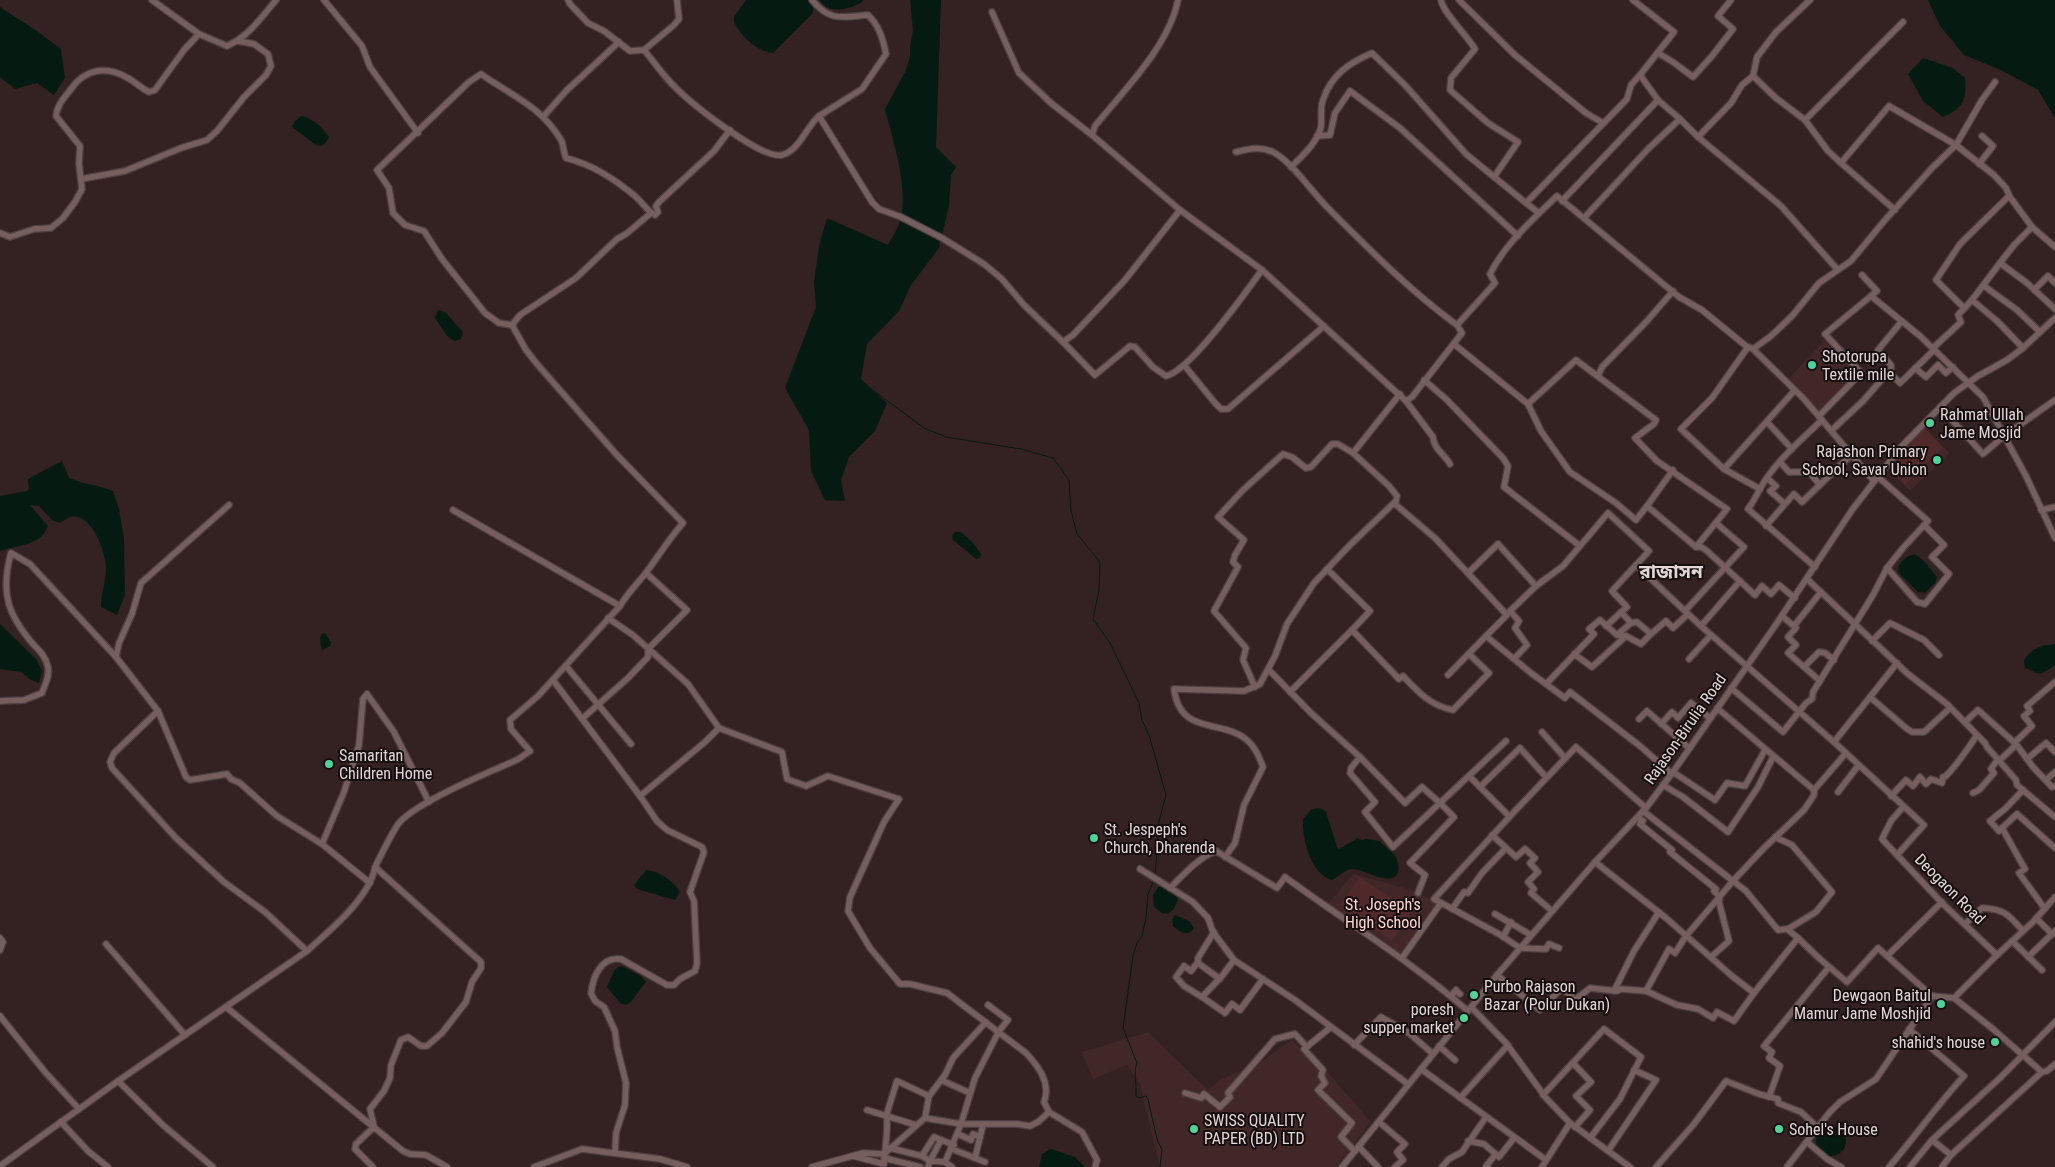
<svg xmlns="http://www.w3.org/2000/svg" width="2055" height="1167" viewBox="0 0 2055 1167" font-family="'Roboto Condensed','Noto Sans Bengali',sans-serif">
<rect width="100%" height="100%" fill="#342121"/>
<!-- built -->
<g fill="#412728">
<path d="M1826,339L1859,372L1819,414L1787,380Z"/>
<path d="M1922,424L1949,453L1910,491L1884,463Z"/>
<path d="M1353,874L1412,890L1440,905L1401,956L1327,905Z"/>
<path d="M1148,1032L1208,1090L1220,1080L1262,1061L1292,1040L1330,1075L1371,1122L1336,1167H1160L1140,1084L1127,1065L1093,1079L1082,1052Z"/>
</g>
<!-- green -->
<g fill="#50292a">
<path d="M1923,427L1943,447L1905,485L1885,464Z"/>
<path d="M1360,877L1411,912L1392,941L1340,905Z"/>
</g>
<!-- water -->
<g fill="#051b11">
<path d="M746,0H808L813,8V13L773,53C756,51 741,36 734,22V17Z"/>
<path d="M820,0H864C857,7 839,12 829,8C825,7 822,3 820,0Z"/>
<path d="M910,0H941L936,147L956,167L951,175L949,206L939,248L911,285L899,311L867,344L861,379L887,403L875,431L849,457L841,480L845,501L825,500L811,471L809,430L785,388L816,307L814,282L819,246L827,218L888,245C893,236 899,227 901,217C908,185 893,141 885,109L905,72L910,57V46L913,30Z"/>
<path d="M1928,0H2055V118L2038,90L2001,70L1964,55L1940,26Z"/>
<path d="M0,7L37,31L61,49L65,78L54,95L37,83L15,89L0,77Z"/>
<path d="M1923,58L1953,68L1965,78C1967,100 1963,108 1943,117L1923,101L1908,74Z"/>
<path d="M301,116C313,118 322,127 329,137L325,144L321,146L316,145L292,127L295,121Z"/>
<path d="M438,310L445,312L463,332L461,339L455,341L447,336L435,318Z"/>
<path d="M62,461L69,478C83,484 98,485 113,491L119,509L124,539L125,595L117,615L101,607C101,594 106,581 106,568C106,552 91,512 71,517C67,518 63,521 60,523L52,520L39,506L30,505L48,526C41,546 17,545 0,551V496L26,491L29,489L28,479Z"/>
<path d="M955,532H961L973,543L981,554L980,558L976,559L953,540L952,536Z"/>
<path d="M1915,554L1924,561L1937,577L1935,583L1925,593L1918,592L1898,572C1898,562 1906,556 1915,554Z"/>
<path d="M0,624L37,660L42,671L39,683L31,680L21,672L0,669Z"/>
<path d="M323,633L326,634L331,643L330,646L323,650L321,647L320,637Z"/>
<path d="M2055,644V665C2037,677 2043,675 2025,668L2024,660C2033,647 2041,646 2055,644Z"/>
<path d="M1317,808L1322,809L1326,812L1337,847L1339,849L1358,838L1362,840L1366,839L1380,841C1384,847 1392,851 1396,857C1398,862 1400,868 1398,872C1393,889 1363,868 1352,869C1345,869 1338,877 1332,880C1310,874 1302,838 1303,819L1311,810Z"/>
<path d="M646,870C658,871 674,881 680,892L675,900L637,889L634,885Z"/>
<path d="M1158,887C1166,886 1175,892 1178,899L1174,909L1168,914L1162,913L1154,907L1153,895Z"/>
<path d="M1175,915L1189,921L1194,928C1189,937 1179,932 1173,926L1172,920Z"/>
<path d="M622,966L641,976L646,982L631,1002L626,1005L620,1003L607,987L614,971L618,967Z"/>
<circle cx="1831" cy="1141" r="15"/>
<path d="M1051,1149L1075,1157L1085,1167H1039L1042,1154Z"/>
</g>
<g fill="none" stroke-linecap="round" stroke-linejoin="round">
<!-- stream -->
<g stroke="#051b11" stroke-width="1">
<path d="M870,388L924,428L946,437L1021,449L1053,458L1069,480L1071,511L1077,534L1100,562L1099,590L1093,619L1110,643L1139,703L1142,720L1149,735L1166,795L1159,821L1155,876"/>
<path d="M1154,880L1148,894L1146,918L1142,936L1137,943L1133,956L1123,1028L1137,1063C1133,1073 1137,1085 1136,1096L1139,1098L1146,1096L1148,1099L1157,1139L1162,1150L1160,1167"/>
</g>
<defs>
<g id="minor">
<path d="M152,0L199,34L227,46C248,37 262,17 276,0"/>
<path d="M324,0L362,46L370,67L418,133"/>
<path d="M568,0L570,4L588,23L604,31L630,51L644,50C655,63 664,77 676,88C692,104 762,160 782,155C800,150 806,127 819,116"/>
<path d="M812,0C830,22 842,17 868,15C879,25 883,39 886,54L862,89L819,116L872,202L879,209L901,217L942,238L984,264L1002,279L1024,305L1063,342L1073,335L1125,280L1180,210"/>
<path d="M1178,0C1169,46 1124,90 1095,126L1092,135L1180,210L1262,270L1406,401L1412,397L1462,333L1457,325"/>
<path d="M1441,0C1443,13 1467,35 1475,49L1451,78L1450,90L1488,123L1518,142L1494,177"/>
<path d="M1459,0L1515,55L1586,113L1603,123"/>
<path d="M1633,0L1674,32L1640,75L1658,100L1680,119"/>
<path d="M992,12L1019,73L1051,103L1092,135"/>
<path d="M644,50L674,25L679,19L677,0"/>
<path d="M1658,53L1673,62L1693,77L1712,56L1733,29L1718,16L1731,0"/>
<path d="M1753,76L1757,57L1776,32L1810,0"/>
<path d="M543,117L566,91L619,42"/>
<path d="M1805,120L1903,22"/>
<path d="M1317,136L1330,135L1335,113L1350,91L1400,128L1518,236"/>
<path d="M1236,152C1249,149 1260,146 1273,152C1291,161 1312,192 1327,207C1368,248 1410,291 1457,325L1495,283L1490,274C1505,244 1533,219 1557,196L1679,297L1702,310L1746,346L1753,349L1771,336L1792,316L1819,283L1851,261L1885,220L1933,167L1956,145L1994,175L2006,188L2010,197L2032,227L2055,247"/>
<path d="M1841,163L1895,210"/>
<path d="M1979,164L1993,146L1982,136"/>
<path d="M1291,167C1302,156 1317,143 1321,127C1322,118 1320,108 1323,100C1331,75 1349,63 1372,53L1405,85L1466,154L1526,203L1627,99L1631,85L1640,75"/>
<path d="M81,179L125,171L181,148L207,140L217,131L244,97L266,75L271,66L268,54L254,44L238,41"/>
<path d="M1562,201L1658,100"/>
<path d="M1526,203L1539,213"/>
<path d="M1584,218L1648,149L1680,119L1698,137"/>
<path d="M2032,227L2014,245L2000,263L2027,283L2055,309"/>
<path d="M0,233L10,237L34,229L51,228L63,218L75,202L82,189L79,164L80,146L56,116C57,105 64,98 71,89C84,70 105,65 126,77C134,81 141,88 149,92L155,90L184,50L199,34"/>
<path d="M1837,269L1781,206L1698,137L1731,103L1742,85L1753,76L1776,98L1805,120L1828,151L1841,163L1889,106L1956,145L1982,100L1995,82"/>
<path d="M1862,275L1877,291L1871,296"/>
<path d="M1984,286L2017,310L2040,332"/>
<path d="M2034,290L2048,276L2055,283"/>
<path d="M1972,300L2000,263"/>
<path d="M1964,308L1936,280L1960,244L2009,196"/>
<path d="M512,325L499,323L485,313L442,259L424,231L405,225L393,213L389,188L377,170L469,82L481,74C512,96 541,106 561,140C564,145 563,152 566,158C593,165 613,178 635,196C642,202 647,211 655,215L658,212L656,206L659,202L714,151L730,130"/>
<path d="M1063,342L1095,375L1130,346L1135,347L1153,367L1166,376C1190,371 1246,292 1262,270"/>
<path d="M1454,344L1528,404L1576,360L1656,420L1654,424L1635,438L1657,461L1727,509L1696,547L1647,506L1636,520L1616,503L1570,472L1541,431L1528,404"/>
<path d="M1748,347L1712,398L1681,429L1724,469L1795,390"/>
<path d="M1933,348L1961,322L1958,315L1972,300L1997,321L2023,348"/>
<path d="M1753,349L1804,399L1873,480"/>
<path d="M1184,365L1215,403L1221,409H1228L1324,326"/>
<path d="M1915,368L1926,377L1938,365L1946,373L1953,367"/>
<path d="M1889,372L1900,383L1934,350"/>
<path d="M1598,376L1602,367L1647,321L1673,291"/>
<path d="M1424,380L1446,399L1503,458L1508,466L1504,487L1580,546L1608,513L1649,551L1636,565L1702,627L1834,742L1924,825L1897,855L1943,904L1997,955L1954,998"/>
<path d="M1406,401L1433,437C1433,448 1445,455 1450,464"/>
<path d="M1940,407L1983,454L2004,436L2055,400"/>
<path d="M1819,416L1861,373L1825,334L1871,296L1920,336L1983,397L2026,476L2055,538"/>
<path d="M1767,422L1792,449"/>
<path d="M1832,430L1863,401L1891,369V365L1878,350L1902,321"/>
<path d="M1780,462L1789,472H1809L1820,485"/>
<path d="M1724,469L1760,489"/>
<path d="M1767,478L1776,486L1770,491L1785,504L1794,494L1802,502L1852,454"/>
<path d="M1395,504L1435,538L1507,615L1486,636L1531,673L1565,698L1570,692L1640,746L1672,774"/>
<path d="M229,505L141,583L132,614L119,643L116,657L158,711L186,777L190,780L227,774L231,779L240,783L277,816L322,844L370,883"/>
<path d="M1647,506L1673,470"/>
<path d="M453,510L620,606"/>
<path d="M2041,510L2055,507"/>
<path d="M1766,526L1785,504"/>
<path d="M1696,547H1701L1706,550L1755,595L1762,586L1771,594L1779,585L1795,598"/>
<path d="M1815,567L1748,509C1755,500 1759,489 1766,479C1781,457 1803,438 1822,420"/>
<path d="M1887,568L1917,602L1925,604L1949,574L1932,557L1944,545L1924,525"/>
<path d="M1327,569L1370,611L1352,630"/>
<path d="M1469,572L1498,544L1536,586L1510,611L1519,621L1515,628L1527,645L1514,659"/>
<path d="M1807,579L1908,674L1947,704L1985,743L1987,747L2016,780L2017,785L2055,817"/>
<path d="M1536,586L1563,566L1580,546"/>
<path d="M1685,611L1744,547L1716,523"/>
<path d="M1621,612L1631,623"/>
<path d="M1782,616L1796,628L1788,637L1796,645L1788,653L1804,667L1819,652L1825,653L1834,660"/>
<path d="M608,618L633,635L688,684L719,728L782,752L787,779L806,786L828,776L899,799L884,822L850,897L848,911L870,948L900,984H910L947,993L1026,1053C1039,1067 1051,1083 1044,1102L1049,1112L1082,1132L1097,1160L1095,1167"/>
<path d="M1606,626L1627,607L1612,591L1636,565"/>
<path d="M1701,626L1740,581"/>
<path d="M1794,626L1821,592"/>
<path d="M1651,634L1666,621L1673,628L1688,614"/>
<path d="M1872,641L1890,623L1924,640L1939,655"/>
<path d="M1574,654L1592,667L1626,636"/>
<path d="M1689,659L1711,635"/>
<path d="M566,666L631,744"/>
<path d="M1804,667L1820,681"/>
<path d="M1269,670L1311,713L1360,757L1351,768L1350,773L1375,802L1365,812L1393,847L1440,803L1454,817L1410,863L1425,875L1418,893"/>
<path d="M1448,675L1486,636"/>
<path d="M553,680L640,796L705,742L719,728"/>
<path d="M1547,683L1594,634L1589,629L1600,620L1617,635L1631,623L1637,622L1651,634L1641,644L1626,636L1617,635"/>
<path d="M1255,687L1243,660L1246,648L1214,611L1238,567L1233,562L1235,555L1244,540L1218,517L1243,490L1283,454L1292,457L1306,468L1311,467L1332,444H1338L1353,453L1400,394"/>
<path d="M1731,688L1783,732L1806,703L1812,699L1813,692L1873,595L1887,568L1903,548L1928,521L1877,476"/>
<path d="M1290,692L1352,630L1399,679L1403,676C1418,692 1431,706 1453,710L1489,673L1469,654"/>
<path d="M1870,697L1897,663"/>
<path d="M0,701L24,700L42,693C45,684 50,676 48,667C46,657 40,651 33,644C8,615 0,593 11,553L30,564L116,657"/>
<path d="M1717,708L1814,790L1846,753"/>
<path d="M158,711L114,753L110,762L112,768L176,838L224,882L265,912L307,951"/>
<path d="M583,718L628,678L648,657V649L687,610L646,573"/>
<path d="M1639,719L1647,711L1689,748"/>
<path d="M1965,722L1978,710L2016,744L2033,767L2052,787L2055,786"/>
<path d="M1661,724L1672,712L1678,718L1691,703L1710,718"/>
<path d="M1542,732L1565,758"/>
<path d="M1834,742L1870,697L1906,728L1912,732H1924L1950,708"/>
<path d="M2014,743L2032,726L2024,716L2030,711L2027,706L2055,682"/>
<path d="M1360,757L1405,803L1422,787L1440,803L1506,741"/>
<path d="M2027,759L2046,743L2055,752"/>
<path d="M2000,760L2016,745"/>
<path d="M1673,772L1715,800L1727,783L1745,786L1765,750"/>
<path d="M1469,776L1509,816"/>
<path d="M2046,780L2055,772"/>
<path d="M1663,785L1683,797L1728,832L1758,787L1773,757"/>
<path d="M1480,787L1520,748L1546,777"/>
<path d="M1838,792L1858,766"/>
<path d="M1973,793L1979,790L1994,773L1991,769L1998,759"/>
<path d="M1891,796L1906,780L1913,786L1920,777L1926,784L1931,779L1942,783L1943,777H1945C1958,764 1967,750 1977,735"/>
<path d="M1637,818L1643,821L1640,824L1672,850L1670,852L1716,889L1714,891L1720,897L1719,902L1729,941L1711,957"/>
<path d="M2002,828L1999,831L1990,821L2006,808L2023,790"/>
<path d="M1492,835L1516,857L1525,849L1535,858L1530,863L1538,872L1528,882L1534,889L1531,893L1552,911"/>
<path d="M1775,837L1792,845L1832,892L1816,912L1788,929"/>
<path d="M322,844L344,792L359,745L363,699L367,694L394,732L429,802"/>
<path d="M1897,855L1882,839L1891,821L1903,807"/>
<path d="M1225,857L1235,843L1244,805L1263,767C1260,759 1257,750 1250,743C1226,717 1180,738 1174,689L1244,691L1260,684L1275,656L1287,624L1314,583L1349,546L1396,501L1397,496L1389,486L1353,453"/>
<path d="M1595,862L1666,918L1732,976L1754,993L1798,938L1820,959L1847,982L1878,948L1932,996"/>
<path d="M1140,869L1193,902L1208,918L1213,932L1234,960L1295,1000L1408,1084"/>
<path d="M1170,888C1184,874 1198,858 1216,851L1277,888L1285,877C1346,922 1411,961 1468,1011"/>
<path d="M1452,909L1464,892L1468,893L1482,873L1506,848"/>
<path d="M2045,909L2019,873L2025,869L2002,828L2017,814L2055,848"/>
<path d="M1495,914L1531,935"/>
<path d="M2036,918L2052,934L2055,931"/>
<path d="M1965,924L1982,908C2005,909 2009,915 2023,931"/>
<path d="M1503,937L1511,922"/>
<path d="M0,938L3,942L0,950"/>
<path d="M1798,938L1787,929L1778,930L1746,891L1733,881L1763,849L1804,810L1814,795V790"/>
<path d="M2012,941L2042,970"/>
<path d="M106,944L185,1035"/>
<path d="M1559,948L1549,944L1546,949L1520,948L1499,934L1434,899L1513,813L1576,747L1646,808"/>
<path d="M1997,955L2033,922L2055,897"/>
<path d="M1887,956L1942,902"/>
<path d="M2028,957L2052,934"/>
<path d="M1402,958L1441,903"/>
<path d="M1234,960L1222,976L1202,997L1225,1013L1232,1004L1240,1010L1263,979"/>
<path d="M1198,963L1220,979"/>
<path d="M1497,975L1540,1010L1562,988L1575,1000L1590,988L1617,991L1621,989L1646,991L1669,949L1675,953L1686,936L1733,881L1643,811"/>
<path d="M1614,991L1634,951L1659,912"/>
<path d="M1646,991L1677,1005L1698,1009L1713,1018L1717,1012L1734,1021L1754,993"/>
<path d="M1451,996L1456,990L1460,994"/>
<path d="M1202,997L1184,986L1176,977L1184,966L1191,971L1198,962V958L1214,932"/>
<path d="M226,1007L403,1151L410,1154L426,1155L447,1167"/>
<path d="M1472,1008L1506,1043L1546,1098L1570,1123L1630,1167"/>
<path d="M0,1016L45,1072L79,1109"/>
<path d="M1331,1027L1304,1049L1323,1070L1321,1076L1325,1083L1318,1090L1352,1123L1341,1137L1355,1151"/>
<path d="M1354,1045L1381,1017L1409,1033L1433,1054"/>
<path d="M1439,1046L1455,1060"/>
<path d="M1573,1063L1591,1082L1576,1096L1590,1110L1575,1127"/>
<path d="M1421,1069L1546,1160"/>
<path d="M941,1080L970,1093"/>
<path d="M118,1081L164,1126L213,1167"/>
<path d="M1185,1093L1201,1098L1204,1094L1220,1107L1230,1097L1228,1093L1275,1039L1295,1034L1307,1047"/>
<path d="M1543,1095L1604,1029L1641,1057L1620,1099L1590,1138"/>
<path d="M929,1096L945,1075L953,1058L986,1022"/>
<path d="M1769,1097L1780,1066L1769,1058L1772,1052L1764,1046L1829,967"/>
<path d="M1460,1098L1508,1045"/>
<path d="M867,1110L916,1125"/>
<path d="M61,1122L88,1151L108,1167"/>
<path d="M1379,1122L1405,1144L1397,1152L1403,1160L1395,1167"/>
<path d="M958,1134L971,1140L973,1134L980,1137"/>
<path d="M1932,1140L1951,1155L1942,1167"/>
<path d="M1468,1141L1484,1144L1499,1157L1514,1138"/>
<path d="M1807,1142L1827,1159L1841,1167"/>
<path d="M1359,1147L1378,1167"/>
<path d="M890,1148L922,1156L934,1137L954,1145"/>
<path d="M952,1149L985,1162"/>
<path d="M1608,1151L1656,1080L1634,1070"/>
<path d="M615,1153L616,1133L625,1105L626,1083L617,1047L615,1031L604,1007L595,1001L591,993C593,977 601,956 621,959L667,985H674L680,979L695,971L697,963L694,901L690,892L704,852L702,847L667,830L657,821L640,796"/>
<path d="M1951,1155L2042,1072"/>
<path d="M853,1156L884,1164L887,1130V1113L897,1081L929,1096L925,1118"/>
<path d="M922,1156L930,1161L941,1140"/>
<path d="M884,1158L920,1167"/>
<path d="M975,1158L983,1125"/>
<path d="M0,1166L118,1081L307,951C329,931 355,910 369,884C373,878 374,869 377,863C382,853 393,831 399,823C417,802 489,772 517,760L530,751L511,729L510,720L538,696L620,606C627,594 636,585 645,574C658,557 668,540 683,523L616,454L537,364L526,350L512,325L520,315L576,278L617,239L626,234L651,213"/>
<path d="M373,1167L355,1149L356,1144L374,1127L370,1109L384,1091L390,1078L391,1065L401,1040L408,1037L421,1046H427L442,1033L466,1002L472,982L481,968V962L375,867"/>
<path d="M534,1167L582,1149L660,1159L687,1167"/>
<path d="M812,1167L863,1153L884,1154L925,1118L961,1124H1017L1030,1126L1038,1122L1049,1112"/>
<path d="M928,1167L930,1161L945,1162"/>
<path d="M952,1167L945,1162L961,1124L975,1078L999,1031L1008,1020L988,1005"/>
<path d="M1342,1167L1497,975L1595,862L1646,808L1673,772L1777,623L1852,510L1901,447L1954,393L1978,376L2007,360L2023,348L2055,318"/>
<path d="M1442,1167L1449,1159L1462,1152L1486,1117"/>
<path d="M1488,1167L1486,1166L1496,1154"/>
<path d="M1542,1167L1570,1123"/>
<path d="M1656,1167L1694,1124L1726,1081L1759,1094L1778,1099V1103L1801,1112L1817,1127"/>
<path d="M1787,1167L1829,1113L1840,1102L1876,1079L1932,996L1954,998L1993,1029L2042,1072L2047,1071L2055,1064"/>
<path d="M1889,1167C1915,1137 1937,1105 1964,1076L1909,1029"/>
<path d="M1910,1167L1932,1140L2001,1077L2055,1022"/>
</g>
</defs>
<!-- minor casing -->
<use href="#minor" stroke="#4e3f40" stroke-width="8"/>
<!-- minor -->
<use href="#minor" stroke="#755e5e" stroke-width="5.5"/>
</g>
<!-- markers -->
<g fill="#4ed39a" stroke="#150d0d" stroke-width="2">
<circle cx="1812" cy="365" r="5"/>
<circle cx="1930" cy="423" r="5"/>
<circle cx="1937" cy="460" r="5"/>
<circle cx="329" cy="764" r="5"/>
<circle cx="1094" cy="838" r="5"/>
<circle cx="1474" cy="995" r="5"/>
<circle cx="1941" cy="1004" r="5"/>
<circle cx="1464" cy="1018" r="5"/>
<circle cx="1995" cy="1042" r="5"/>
<circle cx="1194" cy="1129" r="5"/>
<circle cx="1779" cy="1129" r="5"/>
</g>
<g text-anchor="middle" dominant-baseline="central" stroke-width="4" stroke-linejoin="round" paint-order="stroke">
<!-- poi labels -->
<g font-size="16" fill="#e3d6d6" stroke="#150d0d" text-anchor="start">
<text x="1822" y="356">Shotorupa<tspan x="1822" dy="18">Textile mile</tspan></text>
<text x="1940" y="414">Rahmat Ullah<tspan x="1940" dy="18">Jame Mosjid</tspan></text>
<text x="1927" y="451" text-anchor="end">Rajashon Primary<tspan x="1927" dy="18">School, Savar Union</tspan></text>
<text x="339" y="755">Samaritan<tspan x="339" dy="18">Children Home</tspan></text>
<text x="1104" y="829">St. Jespeph's<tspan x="1104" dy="18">Church, Dharenda</tspan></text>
<text x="1484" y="986">Purbo Rajason<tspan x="1484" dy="18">Bazar (Polur Dukan)</tspan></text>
<text x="1931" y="995" text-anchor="end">Dewgaon Baitul<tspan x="1931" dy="18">Mamur Jame Moshjid</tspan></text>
<text x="1454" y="1009" text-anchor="end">poresh<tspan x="1454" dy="18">supper market</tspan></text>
<text x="1985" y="1042" text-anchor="end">shahid's house</text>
<text x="1204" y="1120">SWISS QUALITY<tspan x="1204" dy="18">PAPER (BD) LTD</tspan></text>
<text x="1789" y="1129">Sohel's House</text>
</g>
<!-- street labels -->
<g font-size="16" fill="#e3d6d6" stroke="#150d0d">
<text transform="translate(1685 729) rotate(-55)">Rajason-Birulia Road</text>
<text transform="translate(1950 889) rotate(45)">Deogaon Road</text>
</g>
<!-- park labels -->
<g font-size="16" fill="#ffd5d4" stroke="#150d0d">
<text x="1383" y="904">St. Joseph's<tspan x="1383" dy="18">High School</tspan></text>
</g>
<!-- quarter labels -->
<g font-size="19" font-weight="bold" fill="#e3d6d6" stroke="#150d0d">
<text x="1671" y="571">রাজাসন</text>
</g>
</g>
</svg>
